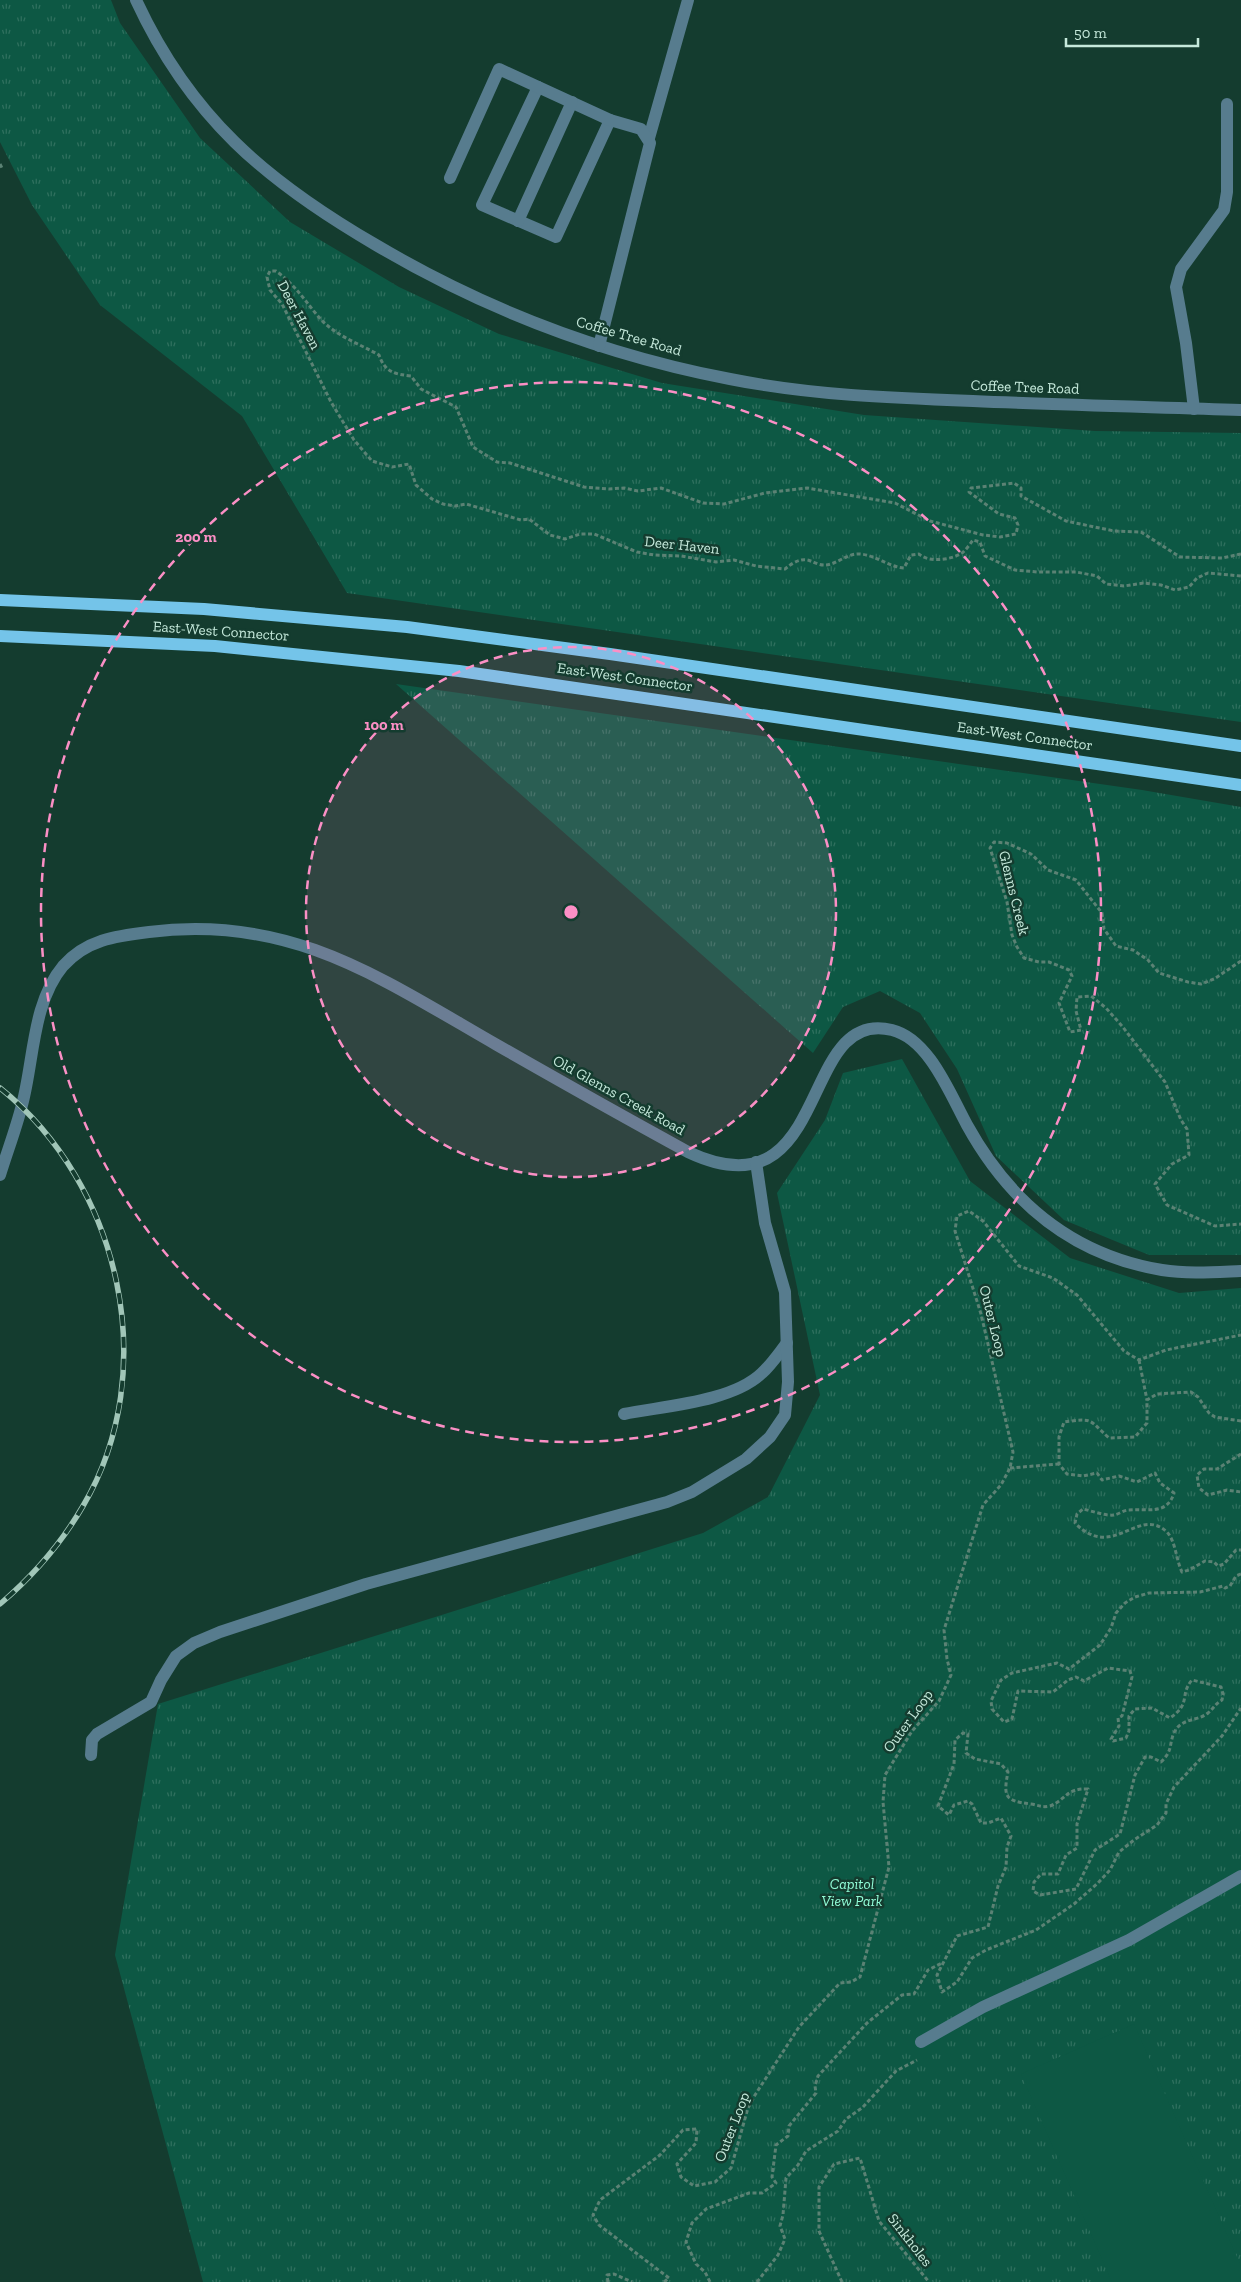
<svg xmlns="http://www.w3.org/2000/svg" width="1241" height="2282" viewBox="0 0 1241 2282" font-family="'Zilla Slab',serif">
<defs>
<pattern id="park-tufts" width="24" height="20" patternUnits="userSpaceOnUse" patternTransform="scale(1.25)"><rect width="24" height="20" fill="#0d5844"/><path d="M3 7l-1-3M5 7V3M7 7l1-3M15 17l-1-3M17 17v-4M19 17l1-3" fill="none" stroke="#2f705e"/></pattern>
</defs>
<rect width="100%" height="100%" fill="#143c2f"/>
<!-- park -->
<g fill="url(#park-tufts)">
<path d="M0,0H111L120,23L200,138L290,222L399,287L499,334L662,383L864,415L1095,431L1241,433V722L347,593L242,416L100,305L32,205L0,142Z"/>
<path d="M396,684L1142,790L1241,807V1255H1149L1064,1220L996,1156L957,1069L920,1013L880,991L843,1007L813,1053Z"/>
<path d="M902,1059L970,1181L1070,1258L1179,1293L1241,1288V2282H203L115,1955L158,1704L703,1533L768,1497L820,1395L777,1193L825,1120L843,1073Z"/>
</g>
<!-- pitch -->
<path fill="#0d5844" d="M1134,2024L1241,2266V2282H1112L1021,2074Z"/>
<g fill="none" stroke-linecap="round" stroke-linejoin="round">
<!-- path -->
<g stroke="#5b8274" stroke-width="3" stroke-dasharray="4 2.5" stroke-linecap="butt">
<path d="M0,164L2,168"/>
<path d="M1241,554L1222,558L1180,557L1141,532L1114,531L1066,521L1021,496V488L1014,483L971,488L969,492L999,514L1015,518L1018,525L1016,534L1000,537L983,535L930,521L895,503L807,488L765,493L724,504L703,503L661,488L638,491L624,488L609,489L584,487L510,463L497,462L473,447L456,407L421,389L411,376C394,374 385,372 379,355C358,343 333,335 317,315C303,298 294,284 276,271H270L267,277L270,290L282,304L331,402L354,440L372,461L392,467L409,464L416,485L432,499L443,504L455,506L466,504L521,520L529,519L550,535L565,539L580,534H594L637,552L654,555L681,556L716,562L734,560L756,566L785,569C810,548 812,570 831,564C840,561 850,553 860,554C875,555 889,567 904,568L911,555L919,554C929,563 951,560 962,553C966,550 970,544 973,540L980,542L985,556L1015,570L1038,572H1076L1097,576L1106,584L1124,586L1144,583L1161,585L1175,590L1189,587L1197,578L1208,573L1241,576"/>
<path d="M1241,961L1214,979L1201,984L1188,982L1159,973L1148,960L1133,950L1116,946L1104,929L1102,913L1076,880L1048,870L1031,854L1007,843L994,842L990,848L1007,902L1012,935L1017,947L1024,958L1039,962H1049L1069,970L1072,976L1059,1003L1070,1032L1081,1030L1076,1011L1077,997L1091,996L1106,1008L1122,1026L1165,1082L1181,1120L1187,1129L1189,1155L1172,1164L1155,1184L1167,1205L1215,1226L1241,1224"/>
<path d="M1139,1360L1147,1400"/>
<path d="M1241,1421L1215,1417L1209,1413L1198,1397L1191,1392L1157,1394L1147,1400V1423L1135,1437L1109,1438C1088,1419 1094,1418 1064,1422L1059,1437V1464L1067,1474L1083,1476L1097,1473L1102,1480L1119,1476L1137,1482L1155,1473L1160,1483L1174,1493C1167,1516 1147,1508 1129,1510C1124,1510 1119,1514 1114,1515C1105,1516 1092,1511 1083,1509L1077,1514L1075,1523C1113,1562 1138,1505 1167,1532C1176,1542 1176,1560 1182,1572L1189,1570L1205,1561L1214,1562L1218,1566L1224,1564L1236,1550H1241"/>
<path d="M1241,1454L1217,1469H1204L1197,1475L1199,1488L1208,1495L1227,1490L1241,1492"/>
<path d="M1010,1468L1059,1464"/>
<path d="M1241,1574L1236,1576L1230,1586L1225,1588L1223,1586L1200,1592L1149,1593L1135,1597L1125,1603L1116,1613L1111,1628L1100,1645L1069,1669L1057,1663L1012,1673L1001,1680L991,1701L992,1709L1004,1722L1012,1719L1018,1691L1053,1692L1068,1680L1076,1677L1084,1681L1108,1668L1130,1671L1132,1677L1122,1716L1118,1718L1119,1726L1111,1739L1113,1741L1126,1738L1129,1731V1716L1135,1709L1152,1708L1170,1718C1192,1703 1179,1695 1192,1680L1221,1687L1223,1694L1222,1700C1215,1704 1214,1708 1208,1713C1197,1722 1180,1717 1173,1735C1169,1748 1172,1751 1161,1762L1151,1757H1145L1135,1775L1120,1834L1095,1850L1076,1889L1040,1895L1033,1891L1034,1882L1041,1874H1058L1066,1855L1077,1848V1824L1088,1789C1066,1788 1067,1799 1050,1806C1042,1808 1038,1805 1031,1804C1005,1801 1003,1797 1008,1772L1001,1764L975,1759L966,1753L968,1734L963,1733L955,1740L954,1764L938,1806L949,1815L954,1805L968,1801L972,1804L981,1823H988L1001,1818L1011,1836L1007,1847L1006,1867L998,1886L988,1927L957,1936L937,1975L942,1992L957,1982L972,1958L986,1950L1036,1930L1074,1904L1098,1883L1110,1870L1119,1852L1134,1840L1157,1825L1166,1813V1804L1174,1787L1222,1736L1241,1708"/>
<path d="M608,2282L607,2275L614,2274L632,2282"/>
<path d="M664,2282L669,2278L599,2225L593,2215L600,2200L660,2155L683,2130L697,2129L696,2143L677,2164L681,2177L694,2186L715,2182L731,2168L748,2108L755,2095L799,2027L840,1983L851,1982L860,1977L889,1867L883,1802L885,1775L912,1731L939,1701L951,1675L947,1659L944,1630L983,1505L1001,1485L1010,1468L1013,1452L981,1314L955,1231L957,1216L969,1211L983,1221L1019,1266L1053,1278L1077,1295L1124,1351L1139,1360L1166,1350L1241,1335"/>
<path d="M710,2282L705,2272L696,2264L686,2242L692,2223L706,2209L749,2193H762L776,2183L772,2177L776,2145L788,2136L789,2126L816,2093L815,2086L818,2076L867,2023L902,1995L914,1994L928,1970L942,1963"/>
<path d="M757,2282L778,2255L785,2239L780,2226L783,2215L786,2178L798,2165L806,2151L838,2131L846,2119L862,2108L896,2071L917,2060"/>
<path d="M842,2282L819,2231V2187L834,2164L860,2158L879,2221L929,2282"/>
</g>
<!-- minor -->
<g stroke="#577c8e" stroke-width="12">
<path d="M136,0C190,117 266,181 376,245C486,310 605,355 730,379C810,395 891,398 973,401C1062,405 1152,407 1241,410"/>
<path d="M538,87L482,205L556,237L610,120"/>
<path d="M649,138L688,0"/>
<path d="M450,178L499,69L610,120L641,129L650,143L599,346"/>
<path d="M518,221L572,102"/>
<path d="M1194,409L1186,343L1176,287L1181,269L1224,210L1227,192V104"/>
<path d="M0,1175C7,1152 16,1129 22,1105C34,1061 32,1003 63,966C86,940 115,936 149,932C291,914 380,978 497,1045C560,1081 624,1117 688,1152C833,1220 797,1006 892,1030C929,1039 950,1094 967,1125C1010,1203 1073,1255 1162,1270C1188,1274 1215,1272 1241,1271"/>
<path d="M624,1414C664,1406 732,1402 762,1373C771,1365 779,1353 787,1343"/>
<path d="M91,1755L92,1740L97,1734L151,1702L161,1680L176,1656L194,1643L220,1632L366,1584L667,1502L692,1492L746,1459L770,1437L785,1415L788,1382L785,1292L765,1223L756,1162"/>
<path d="M921,2042L983,2007L1129,1940L1241,1876"/>
</g>
<!-- major -->
<g stroke="#74c4e9" stroke-width="12">
<path d="M0,600L204,609L407,627L610,654L1241,746"/>
<path d="M0,636L215,646L459,671L1241,785"/>
</g>
<defs>
<path id="rail" d="M0,1088C120,1184 163,1370 83,1506C61,1544 33,1576 0,1604"/>
</defs>
<!-- rail casing -->
<use href="#rail" stroke="#a1c6b8" stroke-width="5.5"/>
<!-- rail -->
<use href="#rail" stroke="#143c2f" stroke-width="4" stroke-dasharray="11" stroke-linecap="butt"/>
</g>
<!-- distance rings -->
<circle cx="571" cy="912" r="265" fill="#fb8fc5" fill-opacity=".12"/>
<g fill="none" stroke="#fb8fc5" stroke-width="2.5" stroke-dasharray="9 6">
<circle cx="571" cy="912" r="265"/>
<circle cx="571" cy="912" r="530"/>
</g>
<g text-anchor="middle" dominant-baseline="central" stroke-width="5" stroke-linejoin="round" paint-order="stroke">
<!-- street labels -->
<g font-size="15" fill="#c5e9db" stroke="#143c2f">
<text transform="translate(299 315) rotate(62)">Deer Haven</text>
<text transform="translate(629 336) rotate(16)">Coffee Tree Road</text>
<text transform="translate(1025 387) rotate(2)">Coffee Tree Road</text>
<text transform="translate(682 545) rotate(6)">Deer Haven</text>
<text transform="translate(221 631) rotate(4)">East-West Connector</text>
<text transform="translate(625 677) rotate(8)">East-West Connector</text>
<text transform="translate(1025 736) rotate(8)">East-West Connector</text>
<text transform="translate(1014 893) rotate(76)">Glenns Creek</text>
<text transform="translate(619 1095) rotate(29)">Old Glenns Creek Road</text>
<text transform="translate(993 1321) rotate(76)">Outer Loop</text>
<text transform="translate(908 1721) rotate(-54)">Outer Loop</text>
<text transform="translate(732 2127) rotate(-69)">Outer Loop</text>
<text transform="translate(910 2240) rotate(52)">Sinkholes</text>
</g>
<!-- park labels -->
<g font-size="15" font-style="italic" fill="#91fcd7" stroke="#143c2f">
<text x="852" y="1884">Capitol<tspan x="852" dy="17">View Park</tspan></text>
</g>
</g>
<circle cx="571" cy="912" r="8" fill="#fb8fc5" stroke="#143c2f" stroke-width="2.5"/>
<g font-size="15" text-anchor="middle" font-weight="bold" fill="#fb8fc5" stroke="#143c2f" stroke-width="5" stroke-linejoin="round" paint-order="stroke">
<text x="196" y="542">200 m</text>
<text x="384" y="730">100 m</text>
</g>
<!-- scale -->
<path d="M1066 38v8h132v-8" fill="none" stroke="#c5e9db" stroke-width="2.5"/>
<text x="1074" y="38" font-size="15" fill="#c5e9db" stroke="#143c2f" stroke-width="4" paint-order="stroke">50 m</text>
</svg>
